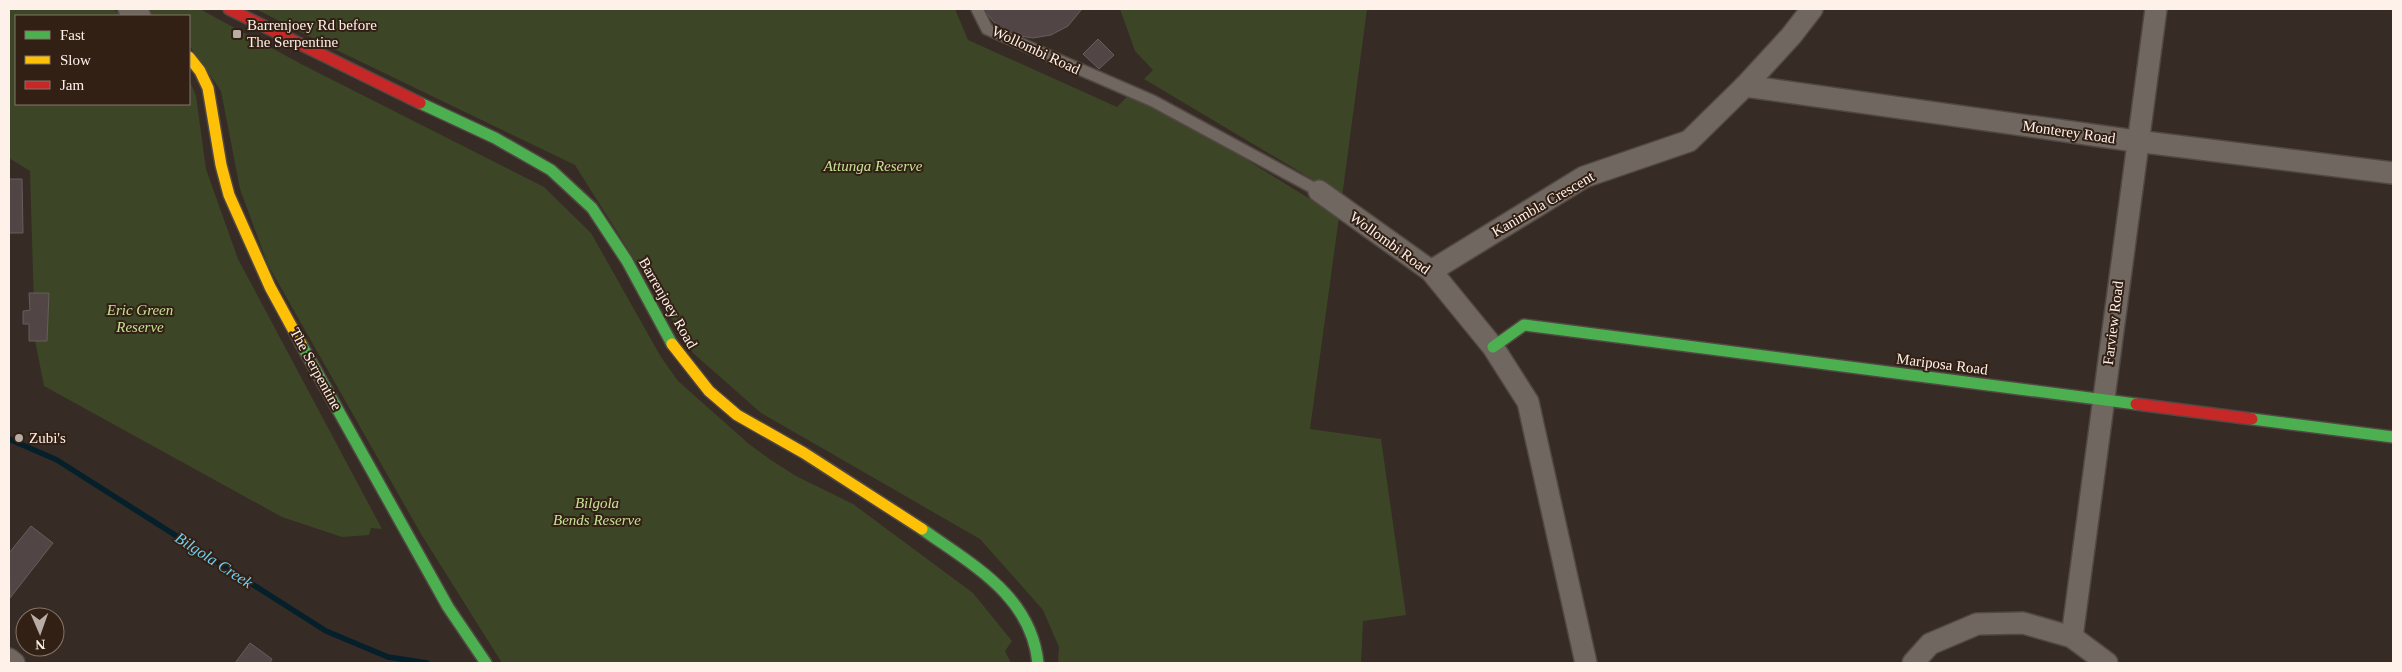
<svg xmlns="http://www.w3.org/2000/svg" width="2402" height="672" viewBox="0 0 2402 672" font-family="'Times New Roman',serif">
<rect width="100%" height="100%" fill="#362b25"/>
<!-- green -->
<g fill="#3c4626">
<path d="M9,9H113L123,16H16V104H189V79L196,96L206,169L238,259L382,529L371,528L369,535L342,537L282,517L44,386L35,340L30,171L9,158Z"/>
<path d="M145,9H200L303,65L544,187L591,233L661,357L678,381L749,444L771,460L796,476L853,504L973,593L1012,641L1005,651L1011,663H502L421,534L268,265L240,189L221,91L189,45V16H154Z"/>
<path d="M256,9H955L968,40L1117,107L1134,90L1339,217L1310,429L1381,439L1406,615L1363,621L1361,663H1058L1059,647L1043,610L980,539L761,413L693,353L575,165L320,42Z"/>
<path d="M1120,9H1367L1342,197L1144,79L1153,70L1135,51Z"/>
</g>
<g fill="none" stroke-linecap="round" stroke-linejoin="round">
<!-- stream -->
<path stroke="#05202a" stroke-width="5.5" d="M9,439L57,460L326,631L388,657L427,663"/>
</g>
<!-- building -->
<g fill="#524546" stroke="#675d5c">
<path d="M983,9H1082L1068,26L1051,35L1033,38L1014,35L997,26Z"/>
<path d="M1098,39L1114,55L1099,69L1083,54Z"/>
<path d="M9,179H22L23,233H9Z"/>
<path d="M29,293H49L47,341H29V324H23V311L30,310Z"/>
<path d="M31,526L53,543L10,598L9,553Z"/>
<path d="M250,643L272,659L270,663H235Z"/>
</g>
<g fill="none" stroke-linecap="round" stroke-linejoin="round">
<defs>
<path id="lane" d="M977,9L987,29L1153,101L1319,191"/>
<g id="street">
<path d="M129,9L140,16"/>
<path d="M1745,86L2128,140L2393,173"/>
<path d="M1319,191L1431,271L1493,347L1528,402L1586,663"/>
<path d="M1431,271L1584,177L1689,141L1745,86L1791,36L1812,9"/>
<path d="M2072,637L2156,9"/>
<path d="M9,659L14,663"/>
<path d="M1913,663L1930,644L1977,624L2023,623L2072,637L2107,663"/>
</g>
<g id="fast">
<path d="M420,103L495,138L551,170L592,208L627,261L672,344"/>
<path d="M301,344L448,607L486,663"/>
<path d="M1493,347L1524,325L2136,404"/>
<path d="M2252,419L2393,437"/>
<path d="M922,529C972,565 1031,595 1038,663"/>
</g>
<g id="slow">
<path d="M189,57L200,71L208,88L221,165L229,195L270,287L301,344"/>
<path d="M672,344L709,391L737,415L804,453L922,529"/>
</g>
<g id="jam">
<path d="M229,9L420,103"/>
<path d="M2136,404L2252,419"/>
</g>
</defs>
<!-- lane casing -->
<use href="#lane" stroke="#524843" stroke-width="14"/>
<!-- street casing -->
<use href="#street" stroke="#524843" stroke-width="24"/>
<!-- fast casing -->
<use href="#fast" stroke="#524843" stroke-width="14"/>
<!-- slow casing -->
<use href="#slow" stroke="#524843" stroke-width="14"/>
<!-- jam casing -->
<use href="#jam" stroke="#524843" stroke-width="14"/>
<!-- lane -->
<use href="#lane" stroke="#706761" stroke-width="11"/>
<!-- street -->
<use href="#street" stroke="#706761" stroke-width="21"/>
<!-- fast -->
<use href="#fast" stroke="#4caf50" stroke-width="11"/>
<!-- slow -->
<use href="#slow" stroke="#ffc107" stroke-width="11"/>
<!-- jam -->
<use href="#jam" stroke="#c62828" stroke-width="11"/>
</g>
<!-- markers -->
<g fill="#b8aca5" stroke="#322014" stroke-width="2">
<rect x="232" y="29" width="10" height="10" rx="2.5"/>
<circle cx="19" cy="438" r="5"/>
</g>
<g text-anchor="middle" dominant-baseline="central" stroke-width="4" stroke-linejoin="round" paint-order="stroke">
<!-- poi labels -->
<g font-size="15" fill="#fef1ea" stroke="#322014" text-anchor="start">
<text x="247" y="25">Barrenjoey Rd before<tspan x="247" dy="17">The Serpentine</tspan></text>
<text x="29" y="438">Zubi's</text>
</g>
<!-- street labels -->
<g font-size="15" fill="#fef1ea" stroke="#322014">
<text transform="translate(1036 50) rotate(25)">Wollombi Road</text>
<text transform="translate(2069 132) rotate(8)">Monterey Road</text>
<text transform="translate(1543 204) rotate(-30)">Kanimbla Crescent</text>
<text transform="translate(1390 243) rotate(36)">Wollombi Road</text>
<text transform="translate(668 303) rotate(60)">Barrenjoey Road</text>
<text transform="translate(2113 323) rotate(-83)">Farview Road</text>
<text transform="translate(1942 364) rotate(7)">Mariposa Road</text>
<text transform="translate(316 369) rotate(61)">The Serpentine</text>
</g>
<!-- park labels -->
<g font-size="15" font-style="italic" fill="#c6e296" stroke="#322014">
<text x="873" y="166">Attunga Reserve</text>
<text x="140" y="310">Eric Green<tspan x="140" dy="17">Reserve</tspan></text>
<text x="597" y="503">Bilgola<tspan x="597" dy="17">Bends Reserve</tspan></text>
</g>
<!-- water labels -->
<g font-size="16" font-style="italic" fill="#6fcef2" stroke="#322014">
<text transform="translate(214 560) rotate(33)">Bilgola Creek</text>
</g>
</g>
<!-- border -->
<rect width="2402" height="672" fill="none" stroke="#fef1ea" stroke-width="20"/>
<!-- legend -->
<rect x="15" y="15" width="175" height="90" fill="#322014" stroke="#84746a"/>
<rect x="25" y="31" width="25" height="8" fill="#4caf50" stroke="#84746a"/>
<text x="60" y="40" font-size="15" fill="#fef1ea">Fast</text>
<rect x="25" y="56" width="25" height="8" fill="#ffc107" stroke="#84746a"/>
<text x="60" y="65" font-size="15" fill="#fef1ea">Slow</text>
<rect x="25" y="81" width="25" height="8" fill="#c62828" stroke="#84746a"/>
<text x="60" y="90" font-size="15" fill="#fef1ea">Jam</text>
<!-- north arrow -->
<g transform="translate(40 632) rotate(178)"><circle r="24" fill="#322014" stroke="#84746a"/>
<path d="M0-4L9 19L0 12L-9 19Z" fill="#b8aca5"/>
<text y="-8" font-size="14" font-weight="bold" text-anchor="middle" fill="#fef1ea">N</text>
</g>
</svg>
